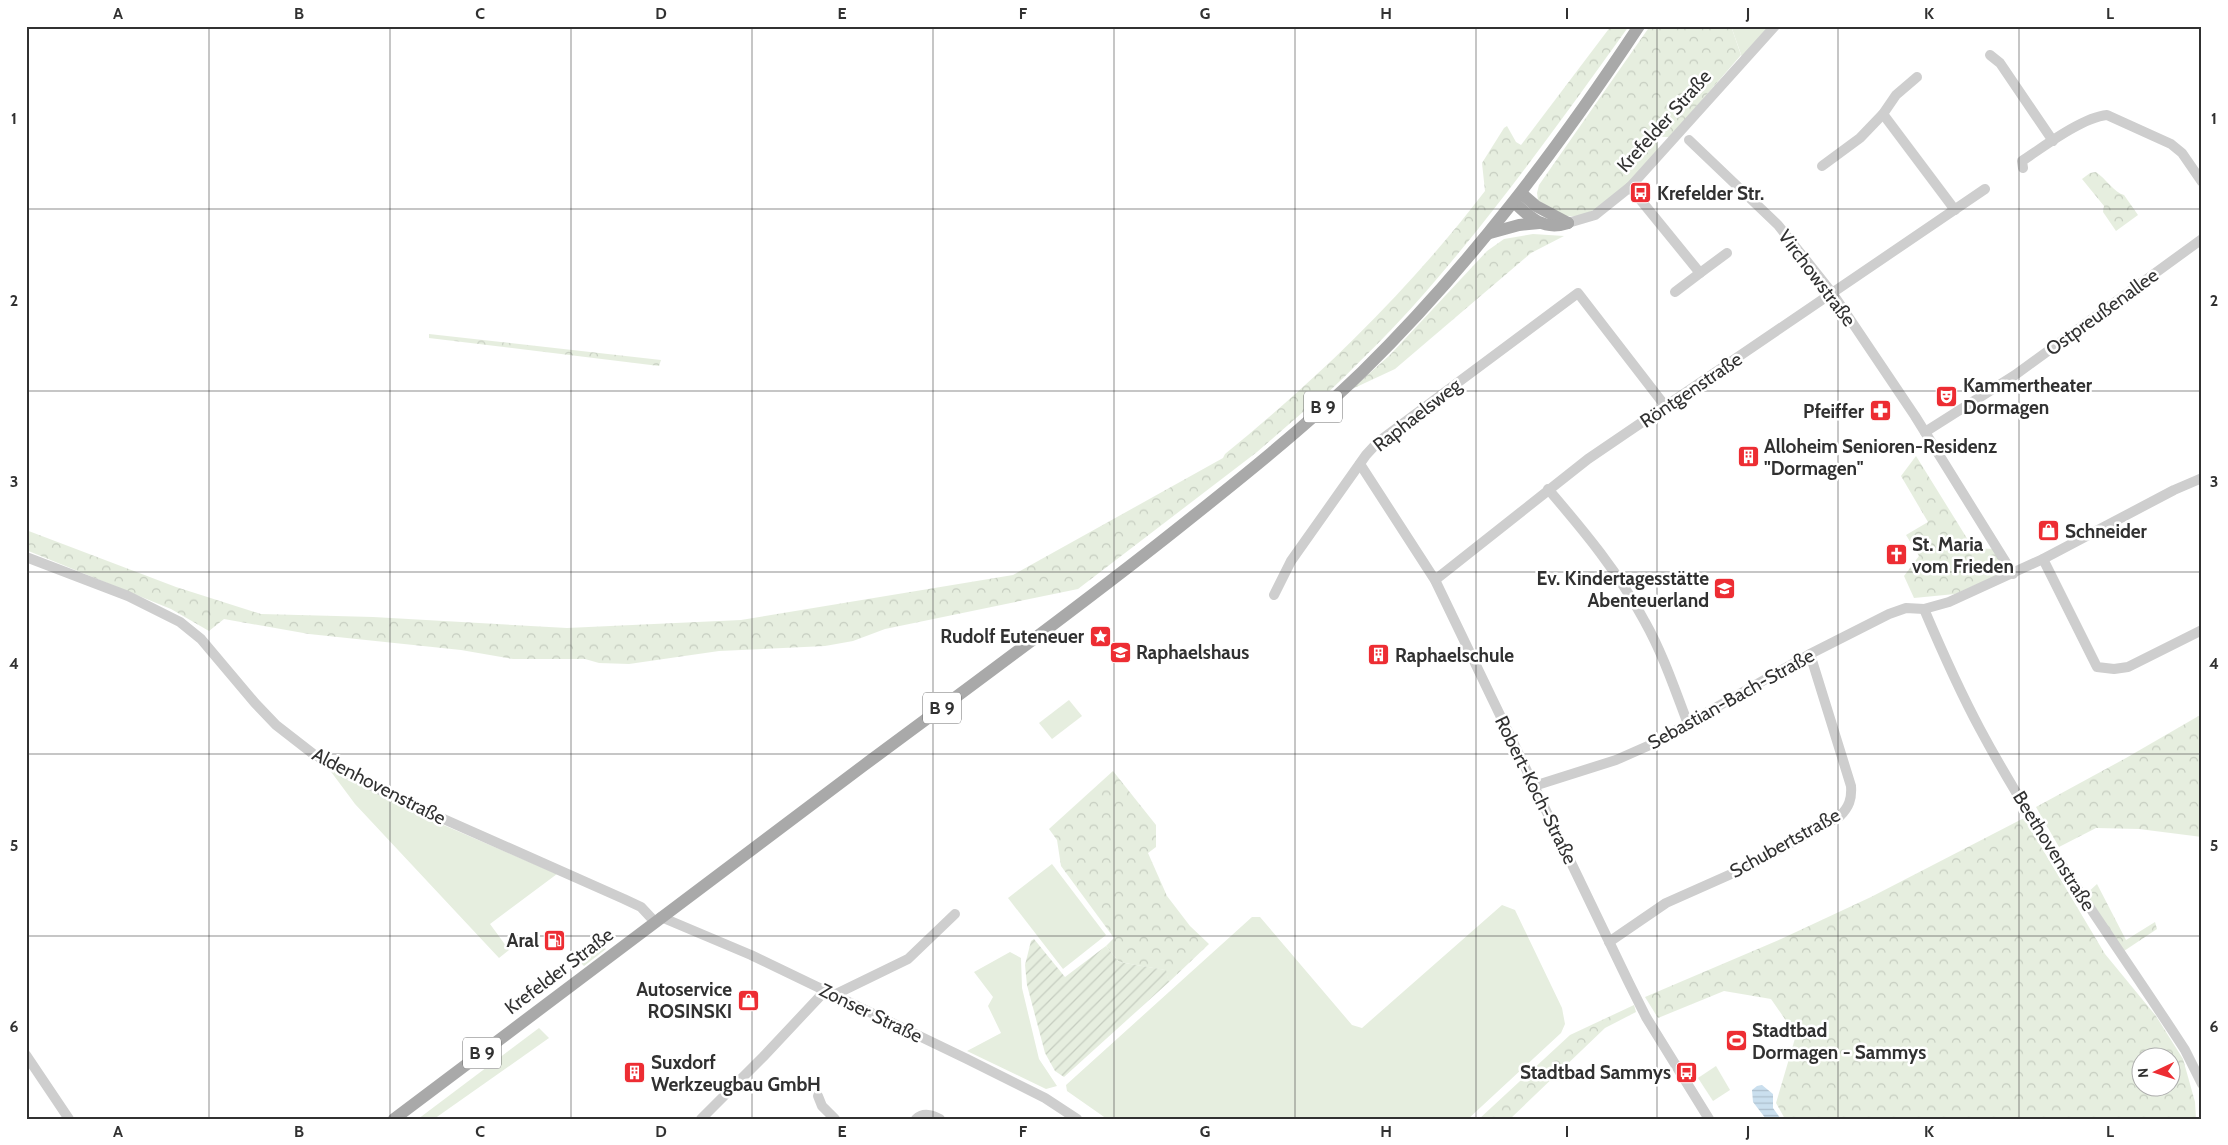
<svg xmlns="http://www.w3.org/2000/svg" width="2228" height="1145" viewBox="0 0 2228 1145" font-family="Cabin,sans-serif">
<defs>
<pattern id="forest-crowns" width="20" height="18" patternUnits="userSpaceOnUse" patternTransform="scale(1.25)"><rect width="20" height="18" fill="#e6eedf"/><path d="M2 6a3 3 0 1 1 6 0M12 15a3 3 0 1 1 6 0" fill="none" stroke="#c6cdc0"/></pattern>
<pattern id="garden-furrows" width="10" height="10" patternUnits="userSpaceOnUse" patternTransform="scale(1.25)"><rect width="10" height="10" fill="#e6eedf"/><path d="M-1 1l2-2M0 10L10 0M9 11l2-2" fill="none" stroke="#c6cdc0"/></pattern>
<pattern id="water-rules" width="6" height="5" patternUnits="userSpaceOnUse" patternTransform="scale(1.25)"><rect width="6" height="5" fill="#cadfee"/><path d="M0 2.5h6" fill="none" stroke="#aec0cd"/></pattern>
</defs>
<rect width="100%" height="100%" fill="#fff"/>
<!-- grass -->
<g fill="#e6eedf">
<path d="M1731,26H1769L1743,60Z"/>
<path d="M1069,700L1082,716L1052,739L1039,723Z"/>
<path d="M329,769L425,817L557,874L490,924L509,950L499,958L355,804Z"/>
<path d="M1052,864L1106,935L1063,969L1008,898Z"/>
<path d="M1502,905L1515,910L1562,1008L1565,1024L1561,1033L1468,1119H1107L1067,1091L1066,1085L1252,917H1260L1352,1025L1362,1028Z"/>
<path d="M603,947L606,949L584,966L581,963Z"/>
<path d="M1010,952L1021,958L1022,988L1039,1059L1057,1086L1046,1089L967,1051L1001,1033L988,1006L993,997L974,972Z"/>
<path d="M539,1028L549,1038L434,1119H418Z"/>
<path d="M1716,1066L1730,1090L1713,1101L1698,1078Z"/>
</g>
<!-- forest -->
<g fill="url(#forest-crowns)" fill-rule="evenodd">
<path d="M1611,26H1629C1568,111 1508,195 1441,274C1401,322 1357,365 1312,408L1303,412L1257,452L1078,589L885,629L853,641L825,646L719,651L629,664L599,663L585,659H513L461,650L309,634L224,619L209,631L171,609L26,550V530L176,587L261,614L373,617L567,628L741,620L1013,575L1223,458L1225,454C1321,376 1410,289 1485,191L1482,163L1504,128L1507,126L1516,142L1521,145Z"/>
<path d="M1650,26H1731L1741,55L1670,137H1657L1658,150C1639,172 1595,226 1562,215C1554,212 1546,205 1538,200L1537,193L1539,185Z"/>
<path d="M2096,172C2105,178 2115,193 2124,195L2138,215L2116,231L2103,212L2104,206L2082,179L2090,173Z"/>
<path d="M1533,234L1564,236L1531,253L1395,369L1352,389L1390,355L1487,251L1504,239Z"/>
<path d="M429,334L661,360L659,366L429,338Z"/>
<path d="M1916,456L1973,548L1994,549L2001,563L1998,575L1955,594L1914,598L1904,576L1919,556L1906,535L1928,522L1901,476Z"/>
<path d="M2202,714V837L2139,829L2096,828L2059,847L2036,807L2126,758Z"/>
<path d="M1113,771L1156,825V847L1148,853L1167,896L1190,926L1209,944L1169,982L1165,970L1119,962L1106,946L1114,938L1061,866L1057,840L1049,829Z"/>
<path d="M2024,818L2105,954L2156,1016L2183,1059L2195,1102L2196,1119H1785L1776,1103L1796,1035L1771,999L1724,991L1658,1018L1645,997L1781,939L1871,897ZM2140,1058H2170V1088H2140Z"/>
<path d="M2097,884L2126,940L2155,922L2157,929L2124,951L2086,894Z"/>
<path d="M1634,1005L1636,1012L1605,1028L1510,1119H1479L1570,1035Z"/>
</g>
<!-- garden -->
<path fill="url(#garden-furrows)" d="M1034,939L1065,977L1106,946L1119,962L1166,970L1169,982L1064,1077L1055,1071L1045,1053L1027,985L1025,965L1031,941Z"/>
<!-- water -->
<path fill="url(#water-rules)" d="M1762,1085L1773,1094V1108L1781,1119H1766L1753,1102L1752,1090L1757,1086Z"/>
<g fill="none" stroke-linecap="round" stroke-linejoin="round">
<!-- minor -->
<g stroke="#cecece" stroke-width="10">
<path d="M1990,55L2000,63L2053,141"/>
<path d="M1883,114L1955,210"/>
<path d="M1689,140L1778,225L1833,294L1915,416L2013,574"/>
<path d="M1822,166L1860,138L1883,114L1896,95L1917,77"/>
<path d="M2023,168L2022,161C2043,147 2083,117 2107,115L2171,144L2182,153L2202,182"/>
<path d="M1630,187L1700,273L1675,292"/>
<path d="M1568,223L1595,215L1630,187L1775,26"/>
<path d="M1700,273L1727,253"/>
<path d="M1925,432L2015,375L2202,239"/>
<path d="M1360,464L1435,580L1629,983L1646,1017L1709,1119"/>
<path d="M1548,489C1584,531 1619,573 1645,622C1663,654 1675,690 1688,724"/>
<path d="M26,557L128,596L180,622L201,639L255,703L276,725L312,753L339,769L394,797L624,899L641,907L655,922"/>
<path d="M2043,559L2097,667L2114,669L2128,667L2202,630"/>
<path d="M1435,580L1588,459L1985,189"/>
<path d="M1274,595L1291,561L1366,455L1378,442L1578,293L1666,407"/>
<path d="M1924,609C1941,649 1959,690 1980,729C2040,841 2116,943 2185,1050L2202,1084"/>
<path d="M1534,786L1616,760L1650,745L1810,654L1889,614L1906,608L1924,609L1949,602L2043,559L2174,490L2202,478"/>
<path d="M661,917L751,955L967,1059L1045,1098L1077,1119"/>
<path d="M1609,942L1666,903L1747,867L1840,816C1849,807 1852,799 1851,786L1810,654"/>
<path d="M834,995L908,959L955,914"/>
<path d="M26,1055L69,1119"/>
<path d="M818,1096L822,1106L835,1119"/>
<path d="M701,1119L763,1057L825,991"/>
<path d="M916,1119C923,1112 933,1115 940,1119"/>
</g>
<!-- major -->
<g stroke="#a9a9a9" stroke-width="12">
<path d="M1521,193L1536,206L1568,223"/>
<path d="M1514,202C1530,218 1544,231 1568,223"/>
<path d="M1490,233L1519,225L1539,223"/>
<path d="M394,1119C551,1002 706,883 863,766C968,688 1074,611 1177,529C1240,479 1304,428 1362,372C1468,268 1557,150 1639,26"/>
</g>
</g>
<!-- grid -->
<path fill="none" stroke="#313131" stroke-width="1" stroke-opacity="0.55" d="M209,26V1119M390,26V1119M571,26V1119M752,26V1119M933,26V1119M1114,26V1119M1295,26V1119M1476,26V1119M1657,26V1119M1838,26V1119M2019,26V1119M26,209H2202M26,391H2202M26,572H2202M26,754H2202M26,936H2202"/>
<!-- icons -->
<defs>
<symbol id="bus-square" viewBox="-11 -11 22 22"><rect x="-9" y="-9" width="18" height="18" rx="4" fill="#ed2d33" stroke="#fff"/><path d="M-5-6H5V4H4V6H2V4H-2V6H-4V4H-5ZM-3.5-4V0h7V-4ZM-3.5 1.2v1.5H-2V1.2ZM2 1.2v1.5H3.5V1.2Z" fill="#fff"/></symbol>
<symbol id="theatre-square" viewBox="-11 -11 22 22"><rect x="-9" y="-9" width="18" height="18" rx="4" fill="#ed2d33" stroke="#fff"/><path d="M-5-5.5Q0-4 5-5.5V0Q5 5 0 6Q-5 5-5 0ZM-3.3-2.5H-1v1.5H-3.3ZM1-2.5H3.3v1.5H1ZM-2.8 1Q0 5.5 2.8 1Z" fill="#fff"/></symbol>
<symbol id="pharmacy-square" viewBox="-11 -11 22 22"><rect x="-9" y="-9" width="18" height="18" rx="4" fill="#ed2d33" stroke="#fff"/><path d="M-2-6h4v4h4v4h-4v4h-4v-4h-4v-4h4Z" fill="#fff"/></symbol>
<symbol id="building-square" viewBox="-11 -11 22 22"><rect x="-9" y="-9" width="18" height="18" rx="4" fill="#ed2d33" stroke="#fff"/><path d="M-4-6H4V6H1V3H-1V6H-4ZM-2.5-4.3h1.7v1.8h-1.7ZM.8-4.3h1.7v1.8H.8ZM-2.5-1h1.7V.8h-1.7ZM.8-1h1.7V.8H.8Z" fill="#fff"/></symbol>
<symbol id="shop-square" viewBox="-11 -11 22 22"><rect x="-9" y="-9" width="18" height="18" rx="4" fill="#ed2d33" stroke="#fff"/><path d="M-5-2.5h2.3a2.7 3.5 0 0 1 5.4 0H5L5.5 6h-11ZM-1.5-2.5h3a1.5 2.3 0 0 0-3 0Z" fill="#fff"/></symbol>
<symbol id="church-square" viewBox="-11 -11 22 22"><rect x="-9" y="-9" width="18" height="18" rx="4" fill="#ed2d33" stroke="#fff"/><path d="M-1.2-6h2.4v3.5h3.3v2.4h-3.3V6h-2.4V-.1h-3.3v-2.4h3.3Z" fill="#fff"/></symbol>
<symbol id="school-square" viewBox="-11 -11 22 22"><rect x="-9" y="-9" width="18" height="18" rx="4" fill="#ed2d33" stroke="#fff"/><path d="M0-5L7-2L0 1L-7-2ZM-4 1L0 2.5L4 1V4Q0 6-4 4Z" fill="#fff"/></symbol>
<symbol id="sight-square" viewBox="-11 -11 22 22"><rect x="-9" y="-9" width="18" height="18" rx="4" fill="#ed2d33" stroke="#fff"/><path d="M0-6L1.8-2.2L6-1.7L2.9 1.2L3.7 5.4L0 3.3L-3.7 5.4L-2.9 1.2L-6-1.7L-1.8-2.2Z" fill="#fff"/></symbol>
<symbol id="fuel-square" viewBox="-11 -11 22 22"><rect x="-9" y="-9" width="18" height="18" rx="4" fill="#ed2d33" stroke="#fff"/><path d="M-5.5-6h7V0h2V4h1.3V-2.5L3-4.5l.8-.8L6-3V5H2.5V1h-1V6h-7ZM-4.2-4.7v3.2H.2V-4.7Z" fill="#fff"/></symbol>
<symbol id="stadium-square" viewBox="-11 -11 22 22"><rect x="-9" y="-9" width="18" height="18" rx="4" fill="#ed2d33" stroke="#fff"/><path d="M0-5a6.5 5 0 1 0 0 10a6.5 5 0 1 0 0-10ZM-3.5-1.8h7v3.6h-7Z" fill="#fff"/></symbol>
</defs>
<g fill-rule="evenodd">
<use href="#bus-square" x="1628" y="180" width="25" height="25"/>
<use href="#theatre-square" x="1934" y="384" width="25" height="25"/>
<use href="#pharmacy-square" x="1868" y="398" width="25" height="25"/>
<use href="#building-square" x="1736" y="444" width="25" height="25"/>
<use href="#shop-square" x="2036" y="518" width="25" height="25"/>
<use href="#church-square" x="1884" y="542" width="25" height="25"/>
<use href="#school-square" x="1712" y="576" width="25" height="25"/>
<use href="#sight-square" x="1088" y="624" width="25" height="25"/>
<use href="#school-square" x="1108" y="640" width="25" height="25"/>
<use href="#building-square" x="1366" y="642" width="25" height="25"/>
<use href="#fuel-square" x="542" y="928" width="25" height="25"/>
<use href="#shop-square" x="736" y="988" width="25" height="25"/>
<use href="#stadium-square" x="1724" y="1028" width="25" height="25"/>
<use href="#bus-square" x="1674" y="1060" width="25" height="25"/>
<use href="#building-square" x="622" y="1060" width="25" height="25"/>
</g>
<g text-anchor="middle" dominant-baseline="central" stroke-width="5" stroke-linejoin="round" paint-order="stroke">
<!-- shield labels -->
<g fill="#fff" stroke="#6f6f6f" stroke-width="1">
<rect x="1304" y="391.5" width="38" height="31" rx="4"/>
<rect x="923" y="692.5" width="38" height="31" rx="4"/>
<rect x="463" y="1037.5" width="38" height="31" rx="4"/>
</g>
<g font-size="18" font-weight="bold" fill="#313131">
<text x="1323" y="407">B 9</text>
<text x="942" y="708">B 9</text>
<text x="482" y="1053">B 9</text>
</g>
<!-- street labels -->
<g font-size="19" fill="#313131" stroke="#fff">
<text transform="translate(1664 121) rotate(-48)">Krefelder Straße</text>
<text transform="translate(1817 278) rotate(53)">Virchowstraße</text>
<text transform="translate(2102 312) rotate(-36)">Ostpreußenallee</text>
<text transform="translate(1691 390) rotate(-34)">Röntgenstraße</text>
<text transform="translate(1417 415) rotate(-38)">Raphaelsweg</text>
<text transform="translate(1731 699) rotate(-29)">Sebastian-Bach-Straße</text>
<text transform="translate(379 786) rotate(27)">Aldenhovenstraße</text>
<text transform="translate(1536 790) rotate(64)">Robert-Koch-Straße</text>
<text transform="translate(1785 843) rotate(-29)">Schubertstraße</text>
<text transform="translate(2054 851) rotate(58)">Beethovenstraße</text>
<text transform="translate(559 971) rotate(-37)">Krefelder Straße</text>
<text transform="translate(871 1013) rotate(26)">Zonser Straße</text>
</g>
<!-- poi labels -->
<g font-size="19" font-weight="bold" fill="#313131" stroke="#fff" text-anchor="start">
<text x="1657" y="193">Krefelder Str.</text>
<text x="1963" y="385">Kammertheater<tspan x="1963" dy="22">Dormagen</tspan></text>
<text x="1864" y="411" text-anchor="end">Pfeiffer</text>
<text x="1764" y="446">Alloheim Senioren-Residenz<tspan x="1764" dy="22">"Dormagen"</tspan></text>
<text x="2065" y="531">Schneider</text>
<text x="1912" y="544">St. Maria<tspan x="1912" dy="22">vom Frieden</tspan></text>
<text x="1709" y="578" text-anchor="end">Ev. Kindertagesstätte<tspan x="1709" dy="22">Abenteuerland</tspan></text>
<text x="1084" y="636" text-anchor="end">Rudolf Euteneuer</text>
<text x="1136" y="652">Raphaelshaus</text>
<text x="1395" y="655">Raphaelschule</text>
<text x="539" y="940" text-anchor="end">Aral</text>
<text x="732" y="989" text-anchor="end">Autoservice<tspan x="732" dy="22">ROSINSKI</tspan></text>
<text x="1752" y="1030">Stadtbad<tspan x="1752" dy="22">Dormagen - Sammys</tspan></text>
<text x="651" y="1062">Suxdorf<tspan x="651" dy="22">Werkzeugbau GmbH</tspan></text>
<text x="1671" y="1072" text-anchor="end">Stadtbad Sammys</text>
</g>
</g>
<!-- border -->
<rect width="2228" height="1145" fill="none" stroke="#ffffff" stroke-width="55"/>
<!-- north arrow -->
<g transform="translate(2156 1072) rotate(266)"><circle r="24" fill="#ffffff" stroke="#adadad"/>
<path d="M0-4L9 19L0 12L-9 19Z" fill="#ed2d33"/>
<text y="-8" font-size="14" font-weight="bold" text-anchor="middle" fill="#313131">N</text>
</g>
<rect x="28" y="28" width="2172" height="1090" fill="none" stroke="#313131" stroke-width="2"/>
<g font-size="16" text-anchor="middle" font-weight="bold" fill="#313131">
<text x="118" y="19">A</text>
<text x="299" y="19">B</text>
<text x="480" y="19">C</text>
<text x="661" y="19">D</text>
<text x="842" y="19">E</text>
<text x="1023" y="19">F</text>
<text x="1205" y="19">G</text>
<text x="1386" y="19">H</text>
<text x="1567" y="19">I</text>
<text x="1748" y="19">J</text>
<text x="1929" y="19">K</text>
<text x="2110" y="19">L</text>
<text x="14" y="124">1</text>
<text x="2214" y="124">1</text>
<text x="14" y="306">2</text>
<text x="2214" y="306">2</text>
<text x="14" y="487">3</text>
<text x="2214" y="487">3</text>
<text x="14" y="669">4</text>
<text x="2214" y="669">4</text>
<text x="14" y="851">5</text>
<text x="2214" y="851">5</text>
<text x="14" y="1032">6</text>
<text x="2214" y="1032">6</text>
<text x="118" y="1137">A</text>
<text x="299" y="1137">B</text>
<text x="480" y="1137">C</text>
<text x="661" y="1137">D</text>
<text x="842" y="1137">E</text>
<text x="1023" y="1137">F</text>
<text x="1205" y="1137">G</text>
<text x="1386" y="1137">H</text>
<text x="1567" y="1137">I</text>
<text x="1748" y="1137">J</text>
<text x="1929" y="1137">K</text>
<text x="2110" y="1137">L</text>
</g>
</svg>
